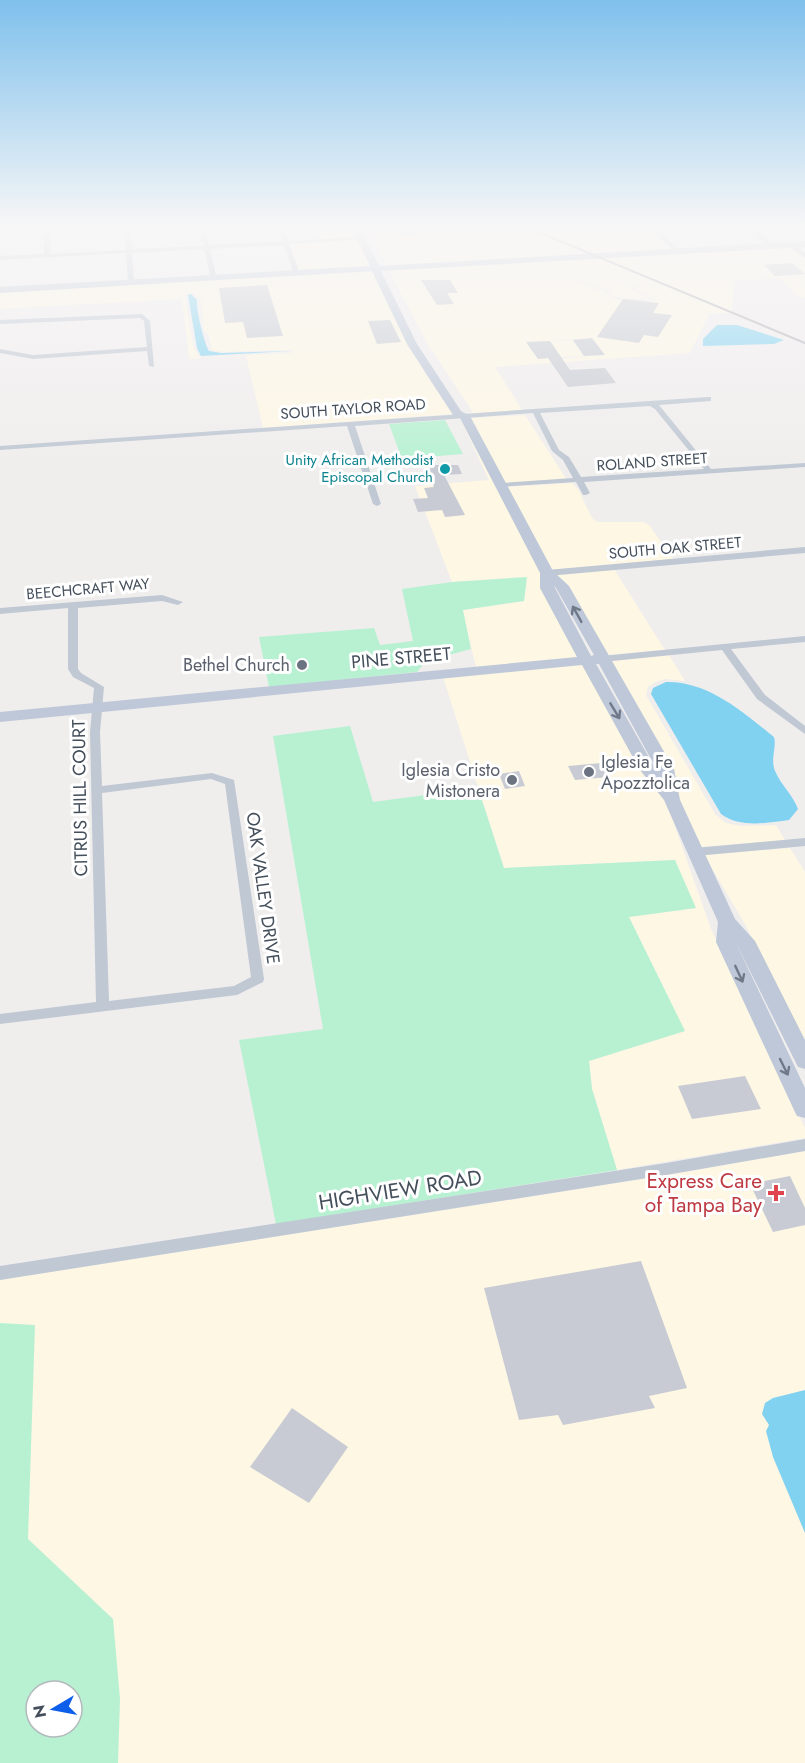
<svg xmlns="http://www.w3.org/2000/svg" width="805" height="1763" viewBox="0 0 805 1763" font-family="Jost,sans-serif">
<rect width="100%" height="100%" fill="#f0eded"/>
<!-- commercial -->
<g fill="#fdf7e4" fill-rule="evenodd">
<path d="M368,226H453L458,233L535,229L529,226H647L672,250L387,267Z"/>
<path d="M353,228L358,238L320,240V230Z"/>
<path d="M359,240L369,266L299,270L290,244Z"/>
<path d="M790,247L805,260V297L801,298L779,278L734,281L732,313L709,314L690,353L495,367L523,411L470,414L472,411L427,343L388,269ZM606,274L637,287L634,289L656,300L644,302L619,300L604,292L609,291L596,289L578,280ZM575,339L588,356L562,359L547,341Z"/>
<path d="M372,272L426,375L453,414L263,428L246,356L213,357L290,353L294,350L222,352L212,350L209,337L204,330L201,300L193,293L185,295L187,311L194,348L198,356L202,358L189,359L182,299L0,309V291Z"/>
<path d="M606,274L635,288L630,289L653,300L622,299L607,292L612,291L604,287L598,288L581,280Z"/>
<path d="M573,340L584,356L561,357L550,341Z"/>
<path d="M525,415L567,480L505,483L470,418Z"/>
<path d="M460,418L541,571L578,658L476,667L462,610L524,601L526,577L452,582L415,486L489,480Z"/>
<path d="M572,483L578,489L592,518L597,522H643L649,525L673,559L551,570L507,487Z"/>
<path d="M614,569L665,650L606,655L555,575Z"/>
<path d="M669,655L685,681L665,679L655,682L648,687L646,695L715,814L726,823L742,826L776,825L785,840L700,847L681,802L609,661Z"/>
<path d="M582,664L666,801L711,929L805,1128V1138L617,1170L592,1089L589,1061L684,1031L628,917L695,908L674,860L504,868L443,677Z"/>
<path d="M790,848L805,872V1044L745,924L704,855Z"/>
<path d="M805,1151V1763H0V1280L668,1175ZM36,1691H72V1727H36Z"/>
</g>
<!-- green -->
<g fill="#b7f1d2" fill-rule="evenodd">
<path d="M445,420L463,454L402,459L389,424Z"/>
<path d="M527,577L524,601L463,610L471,649L426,661L417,672L269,687L259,637L374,628L380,645L413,641L402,589L452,582Z"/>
<path d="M350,726L373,802L478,788L504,868L675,860L696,908L629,917L685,1031L589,1061L592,1089L617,1170L276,1224L239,1040L323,1029L273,736Z"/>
<path d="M0,1323L35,1325L28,1539L113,1619L120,1699L118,1763H0ZM36,1691H72V1727H36Z"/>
</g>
<!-- water -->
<g fill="#81d2f1">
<path d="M191,294L197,300C196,310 204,342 209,351L221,353L291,351L201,356L197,348L188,295Z"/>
<path d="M717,325H737L784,340L774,344L703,346V339Z"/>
<path d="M666,682C708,681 743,712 774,737C777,748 770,758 775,771C781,785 793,795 798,809L789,820C766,823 740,828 721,814L651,694L653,688Z"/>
<path d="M805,1390V1533L773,1457L766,1431L769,1425L762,1414L765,1403L773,1398Z"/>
</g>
<!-- building -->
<g fill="#c8cbd3">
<path d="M394,226H411L416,235L399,236Z"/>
<path d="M792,263L805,274L775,276L764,265Z"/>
<path d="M421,280H450L458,293H447L454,304L437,305Z"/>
<path d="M267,285L283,336L247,338L243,322L225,323L219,288Z"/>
<path d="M623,299L659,303L653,313L672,315L658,337L644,335L639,343L597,337Z"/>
<path d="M390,320L401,342L377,344L368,321Z"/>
<path d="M592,338L605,355L584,356L573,340Z"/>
<path d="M550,341L570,370L605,368L616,383L568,387L548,358L538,359L526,342Z"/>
<path d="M424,465H458L462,474L444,475L465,515L445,517L442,510L418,512L413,499L428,498L424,488L434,487Z"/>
<path d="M601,763L609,777L575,780L568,766Z"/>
<path d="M519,771L525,786L505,789L499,774Z"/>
<path d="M745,1076L761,1109L692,1119L678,1086Z"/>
<path d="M790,1176L805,1208V1225L773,1232L750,1184Z"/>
<path d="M641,1261L687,1388L649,1396L655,1408L563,1425L558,1415L519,1420L484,1288Z"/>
<path d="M292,1408L348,1447L309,1503L250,1467Z"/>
</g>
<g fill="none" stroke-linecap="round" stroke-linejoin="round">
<!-- street -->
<g fill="#bfc8d3" fill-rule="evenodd">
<path d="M45,226H51L50,254L126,250L124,226H130L132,249L204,246L199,226H205L209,245L283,241L277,226H283L288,241L361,237L364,239L289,244L299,271L296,273L293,271L284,245L210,249L217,279L214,281L211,279L204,249L132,253L134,282L131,284L128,282L126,253L0,260V256L44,254Z"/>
<path d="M648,226H654L679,250V252H675Z"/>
<path d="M743,226H749L770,241L795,245L805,253V258L791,248L766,244Z"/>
<path d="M142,314L150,321L154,367L149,366L147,351L33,359L0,353V349L33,355L147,347L144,321L140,318L0,324V320Z"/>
<path d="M708,397H711V401L659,405L711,469L805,463V467L584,482L590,493L586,495H583L576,482L498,487V483H501L573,478L563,460L552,451L533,413L355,426L381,504L377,506L373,504L347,426L0,450V446ZM650,406L655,409L704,469L581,477L569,457L559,450L540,413Z"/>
<path d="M805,547V553L547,576L543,573L547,570Z"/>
<path d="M162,595L183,602L178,605L162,601L78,608V669L81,673L104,687L100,732L102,786L212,773L234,780L264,979L263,982L237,995L0,1024V1014L96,1002L90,732L94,688L73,677L68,669V608L0,614V608ZM211,779L225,784L251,977L234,986L109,1001L102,793Z"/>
<path d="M805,636V642L731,649L765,695L805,726V734L757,699L722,650L602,662L597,659L602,656Z"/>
<path d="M805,838V846L695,856L689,852L695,848Z"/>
<path d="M805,1139V1151L666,1175L0,1280V1266L666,1163Z"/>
</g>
<!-- secondary -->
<path fill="#bec8d8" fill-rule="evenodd" d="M351,226H359L379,266L805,241V247L381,271L417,344L461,411L470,416L553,571L569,586L674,769L680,800L735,919L755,941L805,1040V1069L798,1067L735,941L805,1088V1118L797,1116L794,1110L716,942L718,922L664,800L640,770L582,665L0,722V712L577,657L540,588V573L460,418L453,415L407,344L372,271L0,293V287L370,266ZM554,586L556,588L594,655L591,656ZM596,664H599L658,772L655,768Z"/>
<!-- rail -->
<path stroke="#aeb1b8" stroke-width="2" d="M524,226L805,343"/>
</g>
<!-- one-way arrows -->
<defs><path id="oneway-shaft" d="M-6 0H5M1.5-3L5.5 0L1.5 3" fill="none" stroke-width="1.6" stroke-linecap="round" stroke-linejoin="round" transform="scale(1.5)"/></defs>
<g stroke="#6f7987">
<use href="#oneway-shaft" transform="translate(577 614) rotate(-119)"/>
<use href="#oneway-shaft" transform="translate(615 711) rotate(59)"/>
<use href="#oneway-shaft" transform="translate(739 974) rotate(65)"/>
<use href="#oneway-shaft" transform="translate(784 1067) rotate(64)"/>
</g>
<!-- sky -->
<linearGradient id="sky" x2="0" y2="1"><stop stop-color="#7fc0ec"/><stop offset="0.48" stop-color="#f8f7f7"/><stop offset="1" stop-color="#f8f7f7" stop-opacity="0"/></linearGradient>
<rect width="805" height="472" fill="url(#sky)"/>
<!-- markers -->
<circle fill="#0f9aa8" stroke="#fff" stroke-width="2" cx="445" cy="469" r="6"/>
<g fill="#6b7280" stroke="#fff" stroke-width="2">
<circle cx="302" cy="665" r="6"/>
<circle cx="589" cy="772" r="6"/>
<circle cx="512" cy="780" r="6"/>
</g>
<path fill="#e0444e" stroke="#fff" stroke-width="2" d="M773 1184h6v6h6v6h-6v6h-6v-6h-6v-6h6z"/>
<g text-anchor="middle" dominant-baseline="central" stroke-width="6" stroke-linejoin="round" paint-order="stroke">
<!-- far-street labels -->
<g font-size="15" fill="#444f5b" stroke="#fff">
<text transform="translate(353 409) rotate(-4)">SOUTH TAYLOR ROAD</text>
<text transform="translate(652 462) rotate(-4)">ROLAND STREET</text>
<text transform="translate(675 548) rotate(-5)">SOUTH OAK STREET</text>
<text transform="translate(88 589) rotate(-5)">BEECHCRAFT WAY</text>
</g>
<!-- far-culture labels -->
<g font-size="15" fill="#0d838f" stroke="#fff" text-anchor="end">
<text x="433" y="460">Unity African Methodist<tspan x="433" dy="17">Episcopal Church</tspan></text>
</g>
<!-- street labels -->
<g font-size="18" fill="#444f5b" stroke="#fff">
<text transform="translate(401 658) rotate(-5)">PINE STREET</text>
<text transform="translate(80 798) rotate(-91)">CITRUS HILL COURT</text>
<text transform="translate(263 888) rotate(82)">OAK VALLEY DRIVE</text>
</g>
<!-- worship labels -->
<g font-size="18" fill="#5b616d" stroke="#fff" text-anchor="end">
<text x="290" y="665">Bethel Church</text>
<text x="601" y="762" text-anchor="start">Iglesia Fe<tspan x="601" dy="21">Apozztolica</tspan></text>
<text x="500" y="770">Iglesia Cristo<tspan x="500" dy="21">Mistonera</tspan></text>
</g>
<!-- near-health labels -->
<g font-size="21" fill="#be3a42" stroke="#fff" text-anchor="end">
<text x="762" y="1181">Express Care<tspan x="762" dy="24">of Tampa Bay</tspan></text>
</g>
<!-- near-street labels -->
<g font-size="21" fill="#444f5b" stroke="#fff">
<text transform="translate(400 1190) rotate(-9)">HIGHVIEW ROAD</text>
</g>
</g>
<!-- north arrow -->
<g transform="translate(54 1709) rotate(260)"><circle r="28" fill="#ffffff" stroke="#b4b9bd" stroke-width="1.5"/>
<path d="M0-4.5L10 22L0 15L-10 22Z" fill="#0d5eea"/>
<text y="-9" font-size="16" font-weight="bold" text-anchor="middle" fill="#444f5b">N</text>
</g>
</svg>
